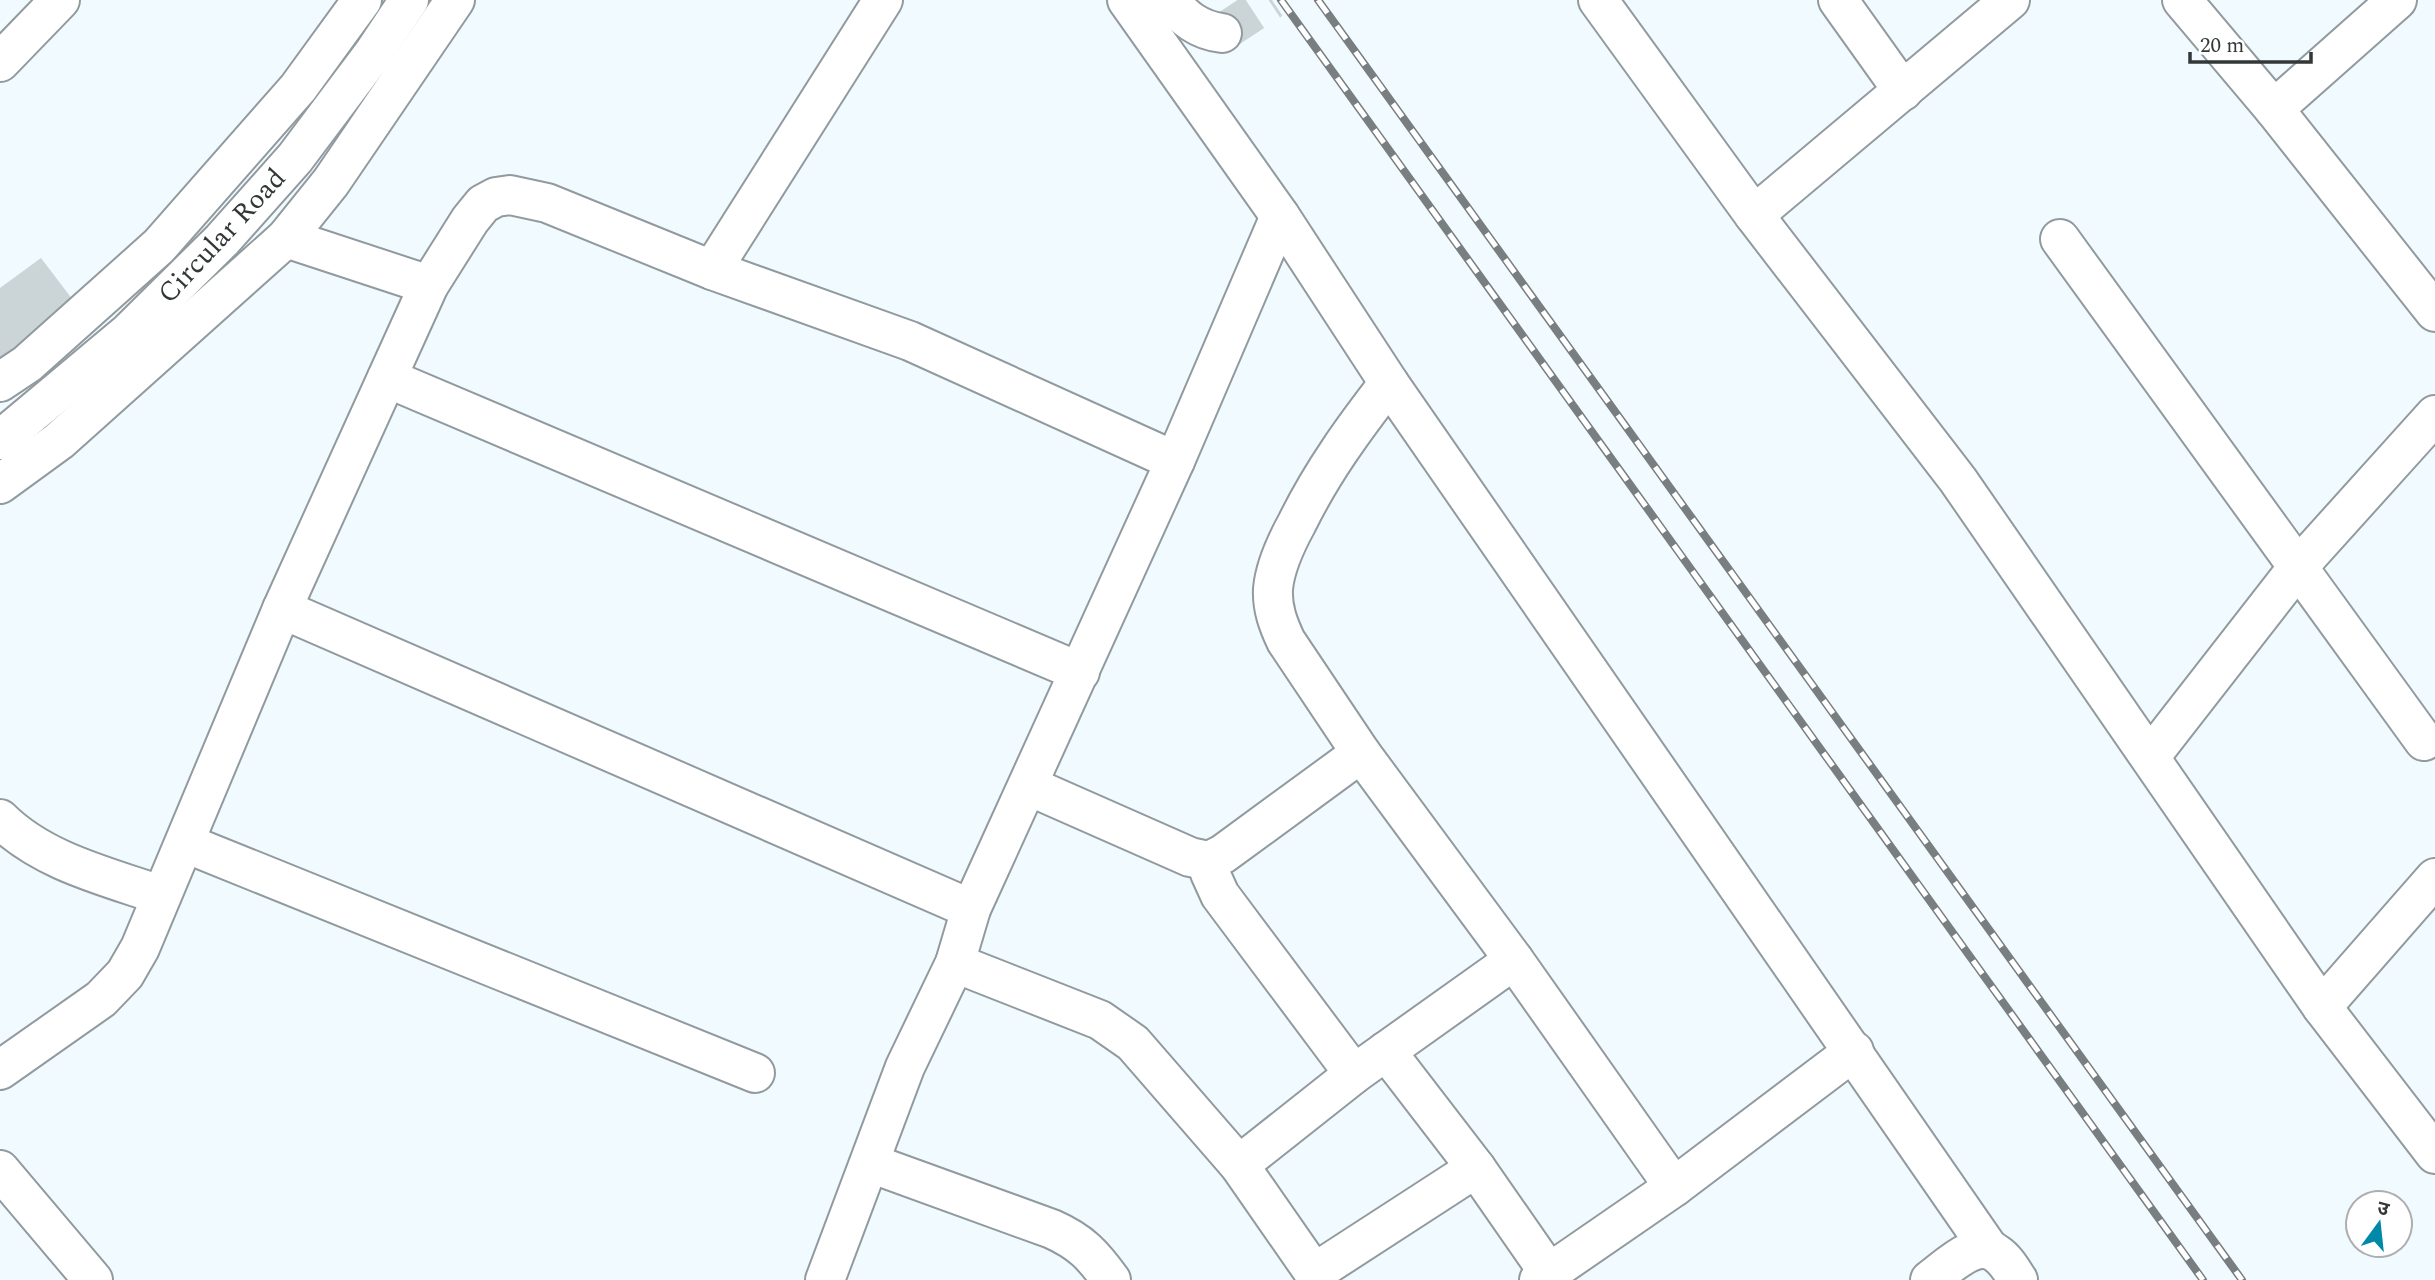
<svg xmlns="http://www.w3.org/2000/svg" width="2435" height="1280" viewBox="0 0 2435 1280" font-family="Spectral,'Noto Sans Devanagari',serif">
<rect width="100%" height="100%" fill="#f1fbff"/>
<!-- building -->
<path fill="#cbd5d8" d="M41,258L82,312L0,372V288Z"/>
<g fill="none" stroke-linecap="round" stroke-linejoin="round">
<!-- minor-tunnel -->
<path stroke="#cbd4d7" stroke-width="38" stroke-dasharray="38 19" stroke-linecap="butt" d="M1222,33L1272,0"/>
<defs>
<g id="minor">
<path d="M1127,0L1280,216L1389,383L1989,1249"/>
<path d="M1169,0C1184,18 1198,30 1222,33"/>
<path d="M1598,0L1754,215L1958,480L2322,1007L2435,1154"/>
<path d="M1838,0L1903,91"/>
<path d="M2182,0L2274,109L2435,312"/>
<path d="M0,62L60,0"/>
<path d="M2274,109L2397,0"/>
<path d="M1754,215L2010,0"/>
<path d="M286,238L429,285"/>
<path d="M2060,239L2424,741"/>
<path d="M712,270L883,0"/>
<path d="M387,378L1080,672"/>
<path d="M0,382L27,364L159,246L298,88L362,0"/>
<path d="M1389,383C1354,428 1322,472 1297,523C1286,543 1275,566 1273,589C1272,608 1278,624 1286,641L1361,753L1514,960L1674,1187"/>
<path d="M0,484L59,441L286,238L331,182L455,0"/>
<path d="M282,609L971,909"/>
<path d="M2150,757L2298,567L2435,415"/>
<path d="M1029,786L1190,857L1209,861L1223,854L1361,753"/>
<path d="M0,819C42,861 105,876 160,895"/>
<path d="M185,843L755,1073"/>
<path d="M1209,861L1210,873L1220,895L1354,1074"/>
<path d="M955,963L1100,1020L1133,1043L1239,1165L1319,1280"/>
<path d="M2322,1007L2435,878"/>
<path d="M1386,1051L1476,1168L1549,1273"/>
<path d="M0,1070L101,999L125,974L140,948L282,609L429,285L470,220L483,204L496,197L510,195L547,203L712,270L910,341L1175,461"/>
<path d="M870,1163L1052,1229C1081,1242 1093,1255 1111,1280"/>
<path d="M1239,1165L1354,1074L1514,960"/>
<path d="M0,1170L93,1280"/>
<path d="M1314,1273L1476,1168"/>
<path d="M825,1280L905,1067L955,963L971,909L1175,461L1280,216"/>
<path d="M1539,1280L1674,1187L1854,1051"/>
<path d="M1930,1280C1947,1268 1976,1237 1997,1254C2006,1260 2012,1271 2018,1280"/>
</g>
<path id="major" d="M0,440L129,332L222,240L295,158L373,54L409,0"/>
</defs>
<!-- minor casing -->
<use href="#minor" stroke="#919a9e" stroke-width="42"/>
<!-- major casing -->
<use href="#major" stroke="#919a9e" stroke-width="42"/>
<!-- minor -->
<use href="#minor" stroke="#fff" stroke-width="38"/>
<!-- major -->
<use href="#major" stroke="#fff" stroke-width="38"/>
<defs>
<g id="rail">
<path d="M1281,0L2203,1280"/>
<path d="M1318,0L2242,1280"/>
</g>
</defs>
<!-- rail casing -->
<use href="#rail" stroke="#797f81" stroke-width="8"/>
<!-- rail -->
<use href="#rail" stroke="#fff" stroke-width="5" stroke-dasharray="16" stroke-linecap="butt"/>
</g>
<g text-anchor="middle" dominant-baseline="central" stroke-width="7" stroke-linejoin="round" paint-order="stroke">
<!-- street labels -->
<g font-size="28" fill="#333738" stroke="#fff">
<text transform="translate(222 236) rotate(-47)">Circular Road</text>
</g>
</g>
<!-- north arrow -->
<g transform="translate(2379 1224) rotate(15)"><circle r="33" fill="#ffffff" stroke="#adafaf" stroke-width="2"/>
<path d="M0-5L12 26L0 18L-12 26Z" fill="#0088a9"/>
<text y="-10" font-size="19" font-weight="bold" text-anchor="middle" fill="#333738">उ</text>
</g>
<!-- scale -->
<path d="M2190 52v10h121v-10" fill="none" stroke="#333738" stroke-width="3.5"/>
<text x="2200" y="52" font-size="21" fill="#333738" stroke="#ffffff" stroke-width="5" paint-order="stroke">20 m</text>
</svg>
